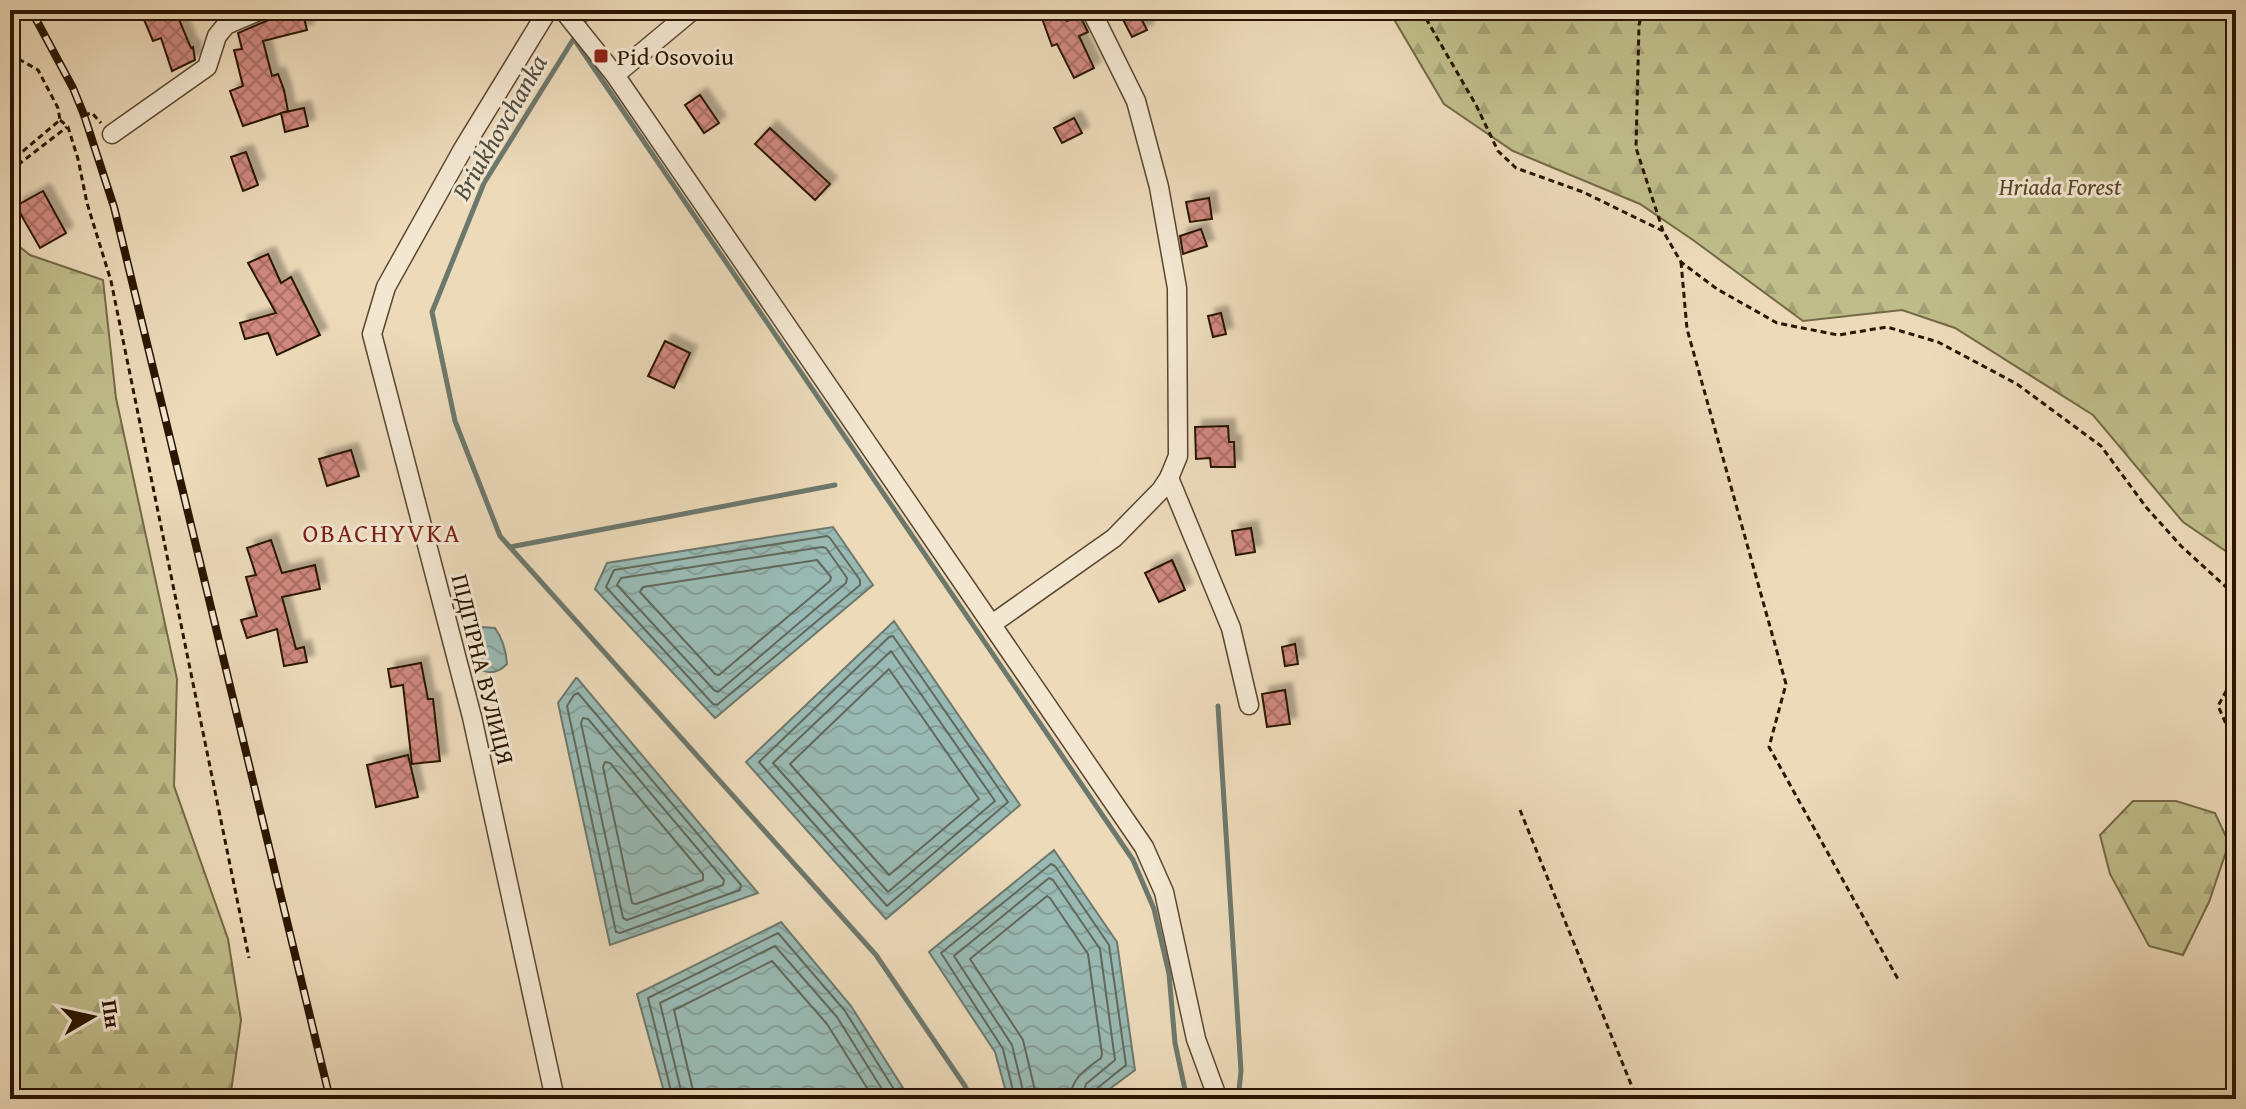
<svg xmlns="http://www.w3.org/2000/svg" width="2246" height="1109" viewBox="0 0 2246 1109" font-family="'Gentium Book Plus',serif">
<defs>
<pattern id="forest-firs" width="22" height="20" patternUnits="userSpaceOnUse" patternTransform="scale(2)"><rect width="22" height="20" fill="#bfbd8a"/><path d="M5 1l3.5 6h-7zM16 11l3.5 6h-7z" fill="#a4a275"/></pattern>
<pattern id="water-waves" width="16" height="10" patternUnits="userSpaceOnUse" patternTransform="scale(2)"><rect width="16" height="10" fill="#99bab4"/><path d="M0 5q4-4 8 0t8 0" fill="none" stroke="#849f99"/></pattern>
<pattern id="building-cross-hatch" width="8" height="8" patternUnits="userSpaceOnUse" patternTransform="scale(2)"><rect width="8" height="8" fill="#d0887f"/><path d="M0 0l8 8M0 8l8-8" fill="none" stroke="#a96e66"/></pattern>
<filter id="shadow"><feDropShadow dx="7" dy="-7" stdDeviation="2" flood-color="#0004"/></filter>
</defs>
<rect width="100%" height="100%" fill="#ecdab9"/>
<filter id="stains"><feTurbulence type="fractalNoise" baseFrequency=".0025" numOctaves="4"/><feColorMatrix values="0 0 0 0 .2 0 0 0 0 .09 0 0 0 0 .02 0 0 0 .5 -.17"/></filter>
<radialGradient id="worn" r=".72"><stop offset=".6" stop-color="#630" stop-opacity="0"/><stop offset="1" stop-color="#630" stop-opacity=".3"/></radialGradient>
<!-- forest -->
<g fill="url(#forest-firs)" stroke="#746946" stroke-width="2">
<path d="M1391,10H2236V558L2183,522L2093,415L1955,328L1902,310L1803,321L1693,240L1640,204L1513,151L1444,104L1395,21Z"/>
<path d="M10,239L30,255L103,280L116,398L177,679L174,786L228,939L241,1020L230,1099H10Z"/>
<path d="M2133,801H2176L2215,813L2229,843L2209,902L2183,955L2149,946L2110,874L2100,835Z"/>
</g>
<!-- water -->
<g fill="url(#water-waves)" stroke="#6d786c" stroke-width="2">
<path d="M833,527L873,585L715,718L595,589L607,563Z"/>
<path d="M894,621L1020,805L886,919L746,762Z"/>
<path d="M481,627L495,628C503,639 506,650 507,664C499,672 489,675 479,669L471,635Z"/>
<path d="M576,678H577L758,893L610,945L558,703Z"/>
<path d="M1054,850L1117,942L1135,1070L1096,1099H1008L995,1052L929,952Z"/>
<path d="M781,922L851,1006L910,1099H666L637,994Z"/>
</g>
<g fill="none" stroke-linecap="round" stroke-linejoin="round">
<!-- shore -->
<g stroke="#62685a" stroke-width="2">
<path d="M827,536L830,538L860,580V585L717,705L713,704L606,587L614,570Z"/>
<path d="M822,547L826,548L847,578L846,583L718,692L714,690L617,585L621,578Z"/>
<path d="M817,560L831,577L830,581L719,675L715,674L640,592L643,587Z"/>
<path d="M893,636L1008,802L887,906L759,762L889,637Z"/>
<path d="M891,651L995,801L888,892L773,763Z"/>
<path d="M889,669L979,799L889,875L790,764Z"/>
<path d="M578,693L741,885L740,890L620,933L616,932L567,706L574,695Z"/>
<path d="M583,718L588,719L724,880L723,885L627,920L623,918L581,723Z"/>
<path d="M605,762L610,763L703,874V880L636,904L632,903L603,767Z"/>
<path d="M673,1099L648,998L778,933L845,1011L900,1099"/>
<path d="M683,1099L660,1003L775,946L837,1017L888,1099"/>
<path d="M695,1099L674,1010L772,961L827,1024L874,1099"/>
<path d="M1015,1099L1003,1049L941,953L1051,864L1055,866L1109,945L1126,1065L1095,1090L1092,1099"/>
<path d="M1025,1099L1012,1045L954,956L1049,878L1053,880L1100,949L1115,1060L1086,1084L1082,1099"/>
<path d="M1037,1099L1023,1040L970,959L1047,896L1050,898L1088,954L1102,1054L1101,1058C1086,1069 1071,1078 1070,1099"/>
</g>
<!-- stream -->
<g stroke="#6d786c" stroke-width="5">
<path d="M582,26L591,10"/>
<path d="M576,35L484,183L432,312L455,421L500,536L876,955L965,1086L971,1099"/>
<path d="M574,39L1133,860L1154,909L1169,974L1175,1043L1187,1099"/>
<path d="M510,547L835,485"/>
<path d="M1218,706L1241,1071L1238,1099"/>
</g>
</g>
<!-- building -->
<g fill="url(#building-cross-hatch)" stroke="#2a1501" stroke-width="2" filter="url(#shadow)">
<path d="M140,10H175L191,48L193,47L195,60L172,71L161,38L153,41Z"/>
<path d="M274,10H302L307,30L263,41L272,76L278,74L284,90L288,111L243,126L230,91L243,86L234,50L242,49L238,33L276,17Z"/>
<path d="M1039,10H1063L1067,21L1080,16L1088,32L1079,36L1094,68L1074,78L1057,44L1052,46Z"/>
<path d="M1118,10H1137L1147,30L1132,37Z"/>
<path d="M700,95L719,123L704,133L685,105Z"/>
<path d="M304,108L308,126L285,132L281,113Z"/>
<path d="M1074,118L1082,133L1062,143L1054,128Z"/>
<path d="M770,128L830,184L815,200L755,144Z"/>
<path d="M246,152L258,185L243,191L231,157Z"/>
<path d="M43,191L66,233L40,248L16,206Z"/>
<path d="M1209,198L1212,219L1190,222L1186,202Z"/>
<path d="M1201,229L1207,246L1183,254L1180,236Z"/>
<path d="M268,254L281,283L291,277L320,335L277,355L268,333L245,339L240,323L276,313L248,263Z"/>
<path d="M1221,313L1226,334L1213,337L1208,316Z"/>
<path d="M665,341L690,353L674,388L648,376Z"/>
<path d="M1228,426L1229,442H1234L1235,467H1211L1210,458L1196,459L1195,427Z"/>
<path d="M351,450L359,476L327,486L319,459Z"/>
<path d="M1251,528L1255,552L1236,555L1232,531Z"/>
<path d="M271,540L282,573L315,565L320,589L282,597L296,649L304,647L307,662L284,666L277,629L247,638L241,620L257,616L246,577L256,575L247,548Z"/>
<path d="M1172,560L1185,590L1159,602L1145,573Z"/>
<path d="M1295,644L1298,664L1285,666L1282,647Z"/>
<path d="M421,663L428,699H433L440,761L412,764L403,685L391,687L388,669Z"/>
<path d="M1285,690L1290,724L1267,727L1262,694Z"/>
<path d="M408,755L418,797L376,807L367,765Z"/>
</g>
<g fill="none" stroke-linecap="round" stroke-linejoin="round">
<defs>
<g id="minor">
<path d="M548,10L463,149L386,287L372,334L472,717L555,1099"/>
<path d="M563,10L615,75L1144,847L1164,892L1196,1039L1218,1099"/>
<path d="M615,75L693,10"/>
<path d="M112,134L207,67L217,36L226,25L261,10"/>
<path d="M1169,478L1231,628L1249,705"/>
<path d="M992,624L1114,538L1161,490L1169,478L1178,456L1177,288L1159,187L1136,101L1091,10"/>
<path d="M2226,1099L2236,1094"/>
</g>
</defs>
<!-- minor casing -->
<use href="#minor" stroke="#5a462f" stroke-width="21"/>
<!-- path -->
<g stroke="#2a1501" stroke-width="3" stroke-dasharray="6 4" stroke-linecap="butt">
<path d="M1421,10L1476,105L1498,151L1516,168L1583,192L1663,231"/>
<path d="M1643,10L1639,25L1636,148L1663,231L1681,262L1717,289L1777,323L1838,335L1887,327L1938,342L2017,384L2101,446L2146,507L2181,546L2236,596"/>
<path d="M10,54L38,70L58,108L60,120L10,162"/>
<path d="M84,115L92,113L101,123"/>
<path d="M60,120L68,127L78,159L87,203L111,281L249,958"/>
<path d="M10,171L67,127"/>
<path d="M1681,262L1687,329L1786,684L1769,747L1899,981"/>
<path d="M2236,673L2218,706L2236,746"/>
<path d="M1520,810L1637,1099"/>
</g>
<!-- minor -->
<use href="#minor" stroke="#f3e7d2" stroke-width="18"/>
<defs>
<path id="rail" d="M31,10L73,88L84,115L114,207L330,1099"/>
</defs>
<!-- rail casing -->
<use href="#rail" stroke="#2a1501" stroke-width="8"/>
<!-- rail -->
<use href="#rail" stroke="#f3e7d2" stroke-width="5" stroke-dasharray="15" stroke-linecap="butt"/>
</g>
<!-- markers -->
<rect fill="#8f2418" stroke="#f3e7d2" stroke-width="3" x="593" y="48" width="16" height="16" rx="4"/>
<g text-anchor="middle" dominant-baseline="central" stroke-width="6" stroke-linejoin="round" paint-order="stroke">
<!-- poi labels -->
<g font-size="24" fill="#2a1501" stroke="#f3e7d2" text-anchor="start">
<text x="617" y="56">Pid Osovoiu</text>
</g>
<!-- park labels -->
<g font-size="24" font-style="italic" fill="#57472a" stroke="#f3e7d2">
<text x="2060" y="186">Hriada Forest</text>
</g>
<!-- street labels -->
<g font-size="24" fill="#2a1501" stroke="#f3e7d2">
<text transform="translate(483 669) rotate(76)">ПІДГІРНА ВУЛИЦЯ</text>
</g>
<!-- water labels -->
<g font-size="26" font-style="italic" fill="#514f40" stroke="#f3e7d2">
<text transform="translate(499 127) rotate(-60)">Briukhovchanka</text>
</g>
<!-- neighbourhood labels -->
<g font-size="26" letter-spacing="2" fill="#7a1f14" stroke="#f3e7d2">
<text x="382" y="532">OBACHYVKA</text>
</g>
</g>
<!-- margin -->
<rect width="2246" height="1109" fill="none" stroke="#ecdab9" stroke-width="40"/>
<rect x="12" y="12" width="2222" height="1085" fill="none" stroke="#2a1501" stroke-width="4"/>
<rect x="20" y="20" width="2206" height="1069" fill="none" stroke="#2a1501" stroke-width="2"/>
<!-- north arrow -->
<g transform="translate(92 1017) rotate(81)" stroke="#f3e7d2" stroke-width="6" paint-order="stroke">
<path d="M0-6L14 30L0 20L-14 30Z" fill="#2a1501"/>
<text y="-12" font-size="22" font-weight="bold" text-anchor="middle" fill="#2a1501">Пн</text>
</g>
<rect width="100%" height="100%" filter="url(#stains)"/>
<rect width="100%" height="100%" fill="url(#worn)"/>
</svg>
